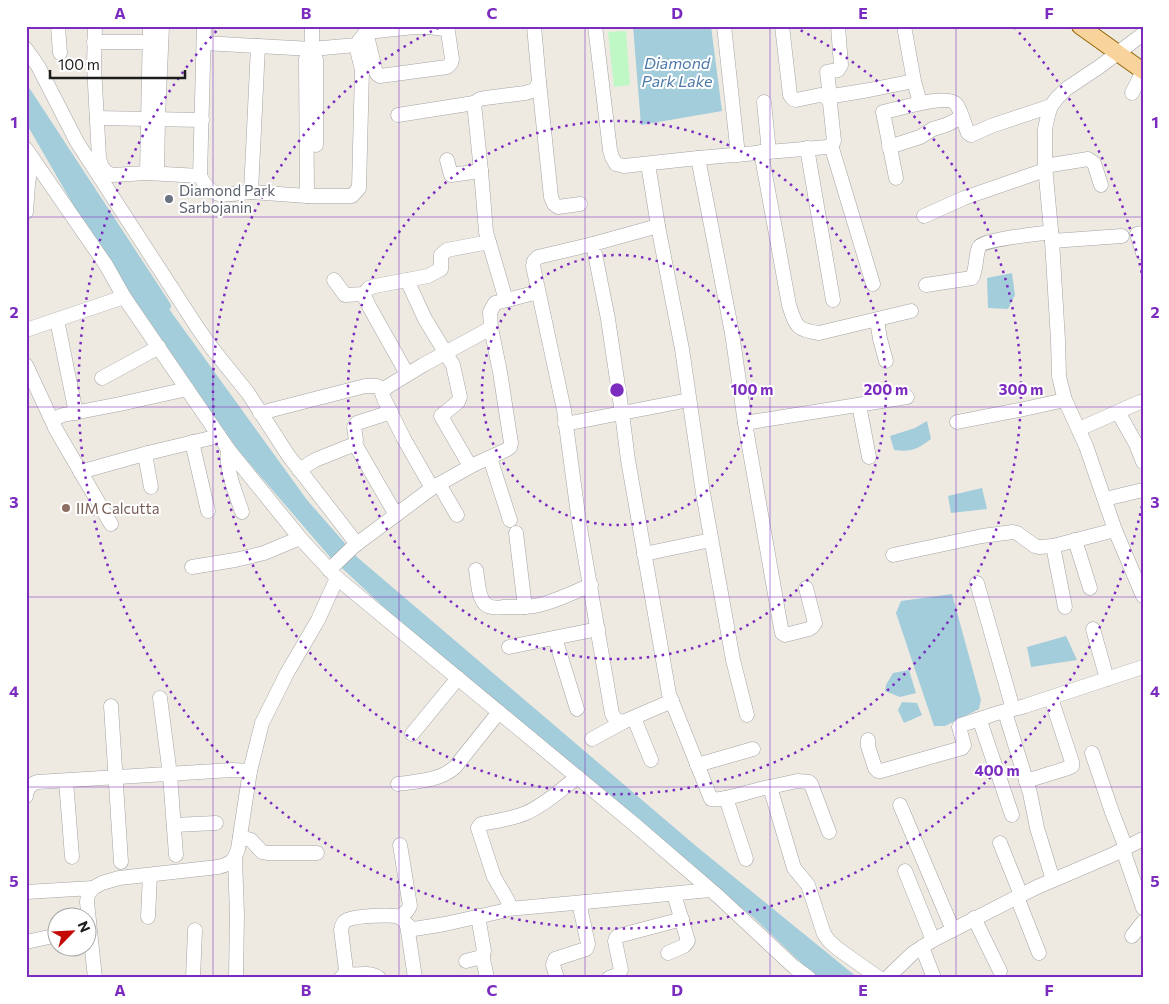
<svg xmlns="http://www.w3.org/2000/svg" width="1169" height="1004" viewBox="0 0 1169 1004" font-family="Commissioner,sans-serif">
<rect width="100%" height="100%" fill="#eeeae2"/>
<!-- park -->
<path fill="#bff8c5" d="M626,31L630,85L614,87L608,32Z"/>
<!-- water -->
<g fill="#a3cddb">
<path d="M633,26H711L722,111L641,125Z"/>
<path d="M26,83L45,125L117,237L307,500L357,557L696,846L858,978H817L753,917L712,885L446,665L330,557L237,449L93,239L26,123Z"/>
<path d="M1012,273L1015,295L1008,309L988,308L987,278Z"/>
<path d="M927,421L931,439C916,450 912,452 894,450L890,436L915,428Z"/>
<path d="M982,488L987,509L951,513L948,496Z"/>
<path d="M952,594L981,700L979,709L945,726H934L896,613L901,601Z"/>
<path d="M1066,636L1077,660L1031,667L1027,647Z"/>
<path d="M909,670L916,693L900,697L885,691L886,685L893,673Z"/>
<path d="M902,702L917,703L922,715L904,723L898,710Z"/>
</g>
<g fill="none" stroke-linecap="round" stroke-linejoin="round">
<!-- canal -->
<path stroke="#a3cddb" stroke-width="10" d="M26,92L166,306"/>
<defs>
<g id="minor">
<path d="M58,26L60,53"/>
<path d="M95,26L94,66L99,158L101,165L106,172L112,175L147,173L200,176C213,202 227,194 251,192L258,46L312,49V26"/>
<path d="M366,26V32L375,69L377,74L380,76L447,67L451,63L452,59L448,32L444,29L429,27V26"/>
<path d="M595,26L610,150L612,157L616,164L624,166L698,158L827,147L831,145L834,141L830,103L827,97L820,95L796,100L793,99L790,95L782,26"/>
<path d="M724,26L738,155"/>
<path d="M904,26L914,81L920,103"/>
<path d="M1143,34L1099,67L1066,89L1057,98L1051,106L1048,115L1045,129V166L1052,241L1058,340L1059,376L1061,385L1065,400L1086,446L1115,530L1143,596"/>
<path d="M94,42H150"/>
<path d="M204,43L258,46"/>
<path d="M26,49L38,66L77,142L197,327L211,347L248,393L288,455L357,544"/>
<path d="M312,49L316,60V145"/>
<path d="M312,49L356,45L366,32L415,27H429"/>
<path d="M539,82L551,197L554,204L558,207L580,204"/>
<path d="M1132,93L1143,71"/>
<path d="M830,96L827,72L838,70L841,65L838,26"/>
<path d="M827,97L869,90L914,81"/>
<path d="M764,102L769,152"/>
<path d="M398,115L474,103"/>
<path d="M97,118L202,120"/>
<path d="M831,145L873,284"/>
<path d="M889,147L920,137L933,129L946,125L962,117"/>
<path d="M807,148L833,300"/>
<path d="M26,149L106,265L124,297L228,449L300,538L337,578L634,824L719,897L794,967L809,978"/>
<path d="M761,152L789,305C796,326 796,330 819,333L911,311"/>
<path d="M698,158L732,333L745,423L779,617L782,633L785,635L809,629L812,627L815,623L806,588"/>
<path d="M447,160L451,175L481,171"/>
<path d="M648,164L658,226L682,349L703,493L733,660L747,715"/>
<path d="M1045,166L1088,159L1094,163L1101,185"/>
<path d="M147,173L150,26"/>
<path d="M157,173L158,118L162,26"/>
<path d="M200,176L204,26"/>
<path d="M896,178L883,112C896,110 947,93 956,104C962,112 964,124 968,133L971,135L991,126L1051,106"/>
<path d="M251,192L307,196H352L359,188L362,70L356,45"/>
<path d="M307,196L306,59L312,49"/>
<path d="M26,212L28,184L32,158"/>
<path d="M924,216L964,198L1045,170"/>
<path d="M658,226L593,244L608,319L622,413L628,460L669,694L711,799C722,802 755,789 770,787L794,868L808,885L824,934L829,941L838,949L879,978"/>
<path d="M1143,233L1137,234L1143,253"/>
<path d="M1052,241L1122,236"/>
<path d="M593,244L538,257L534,261L533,266L564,410L579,522L612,714L616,720L623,722L672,701"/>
<path d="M334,280L345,295L364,294"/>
<path d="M407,280L425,319L453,365L460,397L458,402L441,416L470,466"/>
<path d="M926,285L972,278C977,268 975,257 979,247C983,239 1040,234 1051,232"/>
<path d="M506,300L486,232L481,171L474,103L480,99L485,98L525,93L535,90L539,82L534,26"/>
<path d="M57,320L76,413"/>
<path d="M877,320L880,339L886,361"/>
<path d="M26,330L124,297"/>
<path d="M26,365L53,423"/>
<path d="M407,374L370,308L365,298L364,294L369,288L375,286L428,276L441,269V255L447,250L489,242"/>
<path d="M102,378L159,347"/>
<path d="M859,405L869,457"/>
<path d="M1118,412L1136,444L1143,462"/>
<path d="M260,413L365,386H377L382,390"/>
<path d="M957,422L1024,409L1065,400"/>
<path d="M745,423L907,397"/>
<path d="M565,424L689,400"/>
<path d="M1079,429L1140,402"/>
<path d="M192,442L208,511"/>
<path d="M355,444L396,515"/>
<path d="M228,449C225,470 236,493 242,512"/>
<path d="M490,458L510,520"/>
<path d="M299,470L315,460L355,444L356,440L354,427L357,423L391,412"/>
<path d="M80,472L148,453"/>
<path d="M439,484L457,515"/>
<path d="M151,487L146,460L148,453L219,436"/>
<path d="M432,488L404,439L384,399L382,393V390L423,365L491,328L490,312L495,303L538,292"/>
<path d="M1105,499L1143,490"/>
<path d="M111,524L55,428C52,419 55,418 63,415L120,404L187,389"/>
<path d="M516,533L525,607"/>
<path d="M1075,540L1090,588"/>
<path d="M1053,546L1065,607"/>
<path d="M644,554L711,540"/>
<path d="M893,555L982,536L1013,532L1017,533L1035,546L1039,547L1053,546L1115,530"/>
<path d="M192,567L235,560L264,553L300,538"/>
<path d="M329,570L354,546L432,488L473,465L506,450L510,447L511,443L500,372L491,328"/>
<path d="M476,570C478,580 478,597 485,604C490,608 498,608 504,607C516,607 528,608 539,605C557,601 574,592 591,585"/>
<path d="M977,583L1013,709"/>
<path d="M1093,629L1107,679"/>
<path d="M555,638L577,709"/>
<path d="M509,647L598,629"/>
<path d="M160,698L170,775L176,855"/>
<path d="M111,706L121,862"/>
<path d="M1005,712L1030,793L1037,828L1053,880"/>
<path d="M634,718L651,760"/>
<path d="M412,734L458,678"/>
<path d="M592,739L623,722"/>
<path d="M868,740V746L875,768L878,771H881L962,748L964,745L959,727L961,725L983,718"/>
<path d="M1092,753L1112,812L1126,848"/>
<path d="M697,765L753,749"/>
<path d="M66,781L72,857"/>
<path d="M1026,781L1068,768L1072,766V762L1051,698"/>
<path d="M398,784C418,781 440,781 455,767L499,712"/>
<path d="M770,787L797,781L809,782L811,784L829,832"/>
<path d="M26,796C27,789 29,785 37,782L232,770L250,771"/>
<path d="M726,798L746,859"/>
<path d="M900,805L953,930"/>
<path d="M1012,815L981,724V720C988,714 1015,709 1025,706C1065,693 1104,680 1143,667"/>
<path d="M174,825L216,823"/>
<path d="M240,837L251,840L262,852L267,853H317"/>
<path d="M1000,843L1021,895"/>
<path d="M1123,850L1143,908"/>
<path d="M235,859L237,914L236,978"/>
<path d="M905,871L933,940"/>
<path d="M26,892L93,888"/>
<path d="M1017,897L1039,953"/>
<path d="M507,909L585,902"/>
<path d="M148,917L150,875"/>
<path d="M399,917L407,911L410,906L400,845"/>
<path d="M974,918L1000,971"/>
<path d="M407,925L415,978"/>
<path d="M1132,936L1143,922"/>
<path d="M26,942L58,935"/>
<path d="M922,947L934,978"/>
<path d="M668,953L684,946L688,941L674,894"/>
<path d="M483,954V959L487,978"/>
<path d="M466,961L481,957L484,951L478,916"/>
<path d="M344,975C355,975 370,971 379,978"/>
<path d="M95,978L87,902L88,894L93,888L102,883L119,878L218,867C231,864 234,861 238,849L250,771L262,723L287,673L318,620L337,578"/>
<path d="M193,978L195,930"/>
<path d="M341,978L344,975L346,970L341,930C342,925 343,922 347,920C355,916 392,914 399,917C405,920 407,927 414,929L445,924L503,911L507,909L509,905L508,901L494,877L478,828L481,824C496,821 512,819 526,813C545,805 561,789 578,777"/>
<path d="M557,978L553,965L555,959L586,949L587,947L588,944L580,907L585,902L710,890"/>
<path d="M609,978L617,975L621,970L615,941L616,938L618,936L682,919"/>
<path d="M887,978L913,953L933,940L1037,887L1112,855L1143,839"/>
</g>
<path id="major" d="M1080,26L1143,71"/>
</defs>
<!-- minor casing -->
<use href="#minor" stroke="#a4a4a4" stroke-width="15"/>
<!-- major casing -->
<use href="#major" stroke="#916504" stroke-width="18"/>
<!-- minor -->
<use href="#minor" stroke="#fff" stroke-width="14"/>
<!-- major -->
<use href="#major" stroke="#f9d39c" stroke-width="16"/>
</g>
<!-- grid -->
<path fill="none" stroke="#7b2cbf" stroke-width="1" stroke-opacity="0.55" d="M213,26V978M399,26V978M585,26V978M770,26V978M956,26V978M26,217H1143M26,407H1143M26,597H1143M26,787H1143"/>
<!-- distance rings -->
<g fill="none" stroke="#7b2cbf" stroke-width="2.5" stroke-dasharray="2.5 5">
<circle cx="617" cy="390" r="135"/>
<circle cx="617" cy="390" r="269"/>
<path d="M794 27A404 404 0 1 1 440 27"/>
<path d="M1142 506A538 538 0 1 1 220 27M1014 27A538 538 0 0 1 1142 274"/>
</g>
<!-- markers -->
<circle fill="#6b7280" stroke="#fff" stroke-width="2" cx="169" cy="199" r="5"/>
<circle fill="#8d6e63" stroke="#fff" stroke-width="2" cx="66" cy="508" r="5"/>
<g text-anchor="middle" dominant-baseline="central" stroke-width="4" stroke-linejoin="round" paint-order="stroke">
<!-- worship labels -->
<g font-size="15" fill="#5b616d" stroke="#fff" text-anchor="start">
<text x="179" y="190">Diamond Park<tspan x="179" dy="17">Sarbojanin</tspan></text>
</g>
<!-- education labels -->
<g font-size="15" fill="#785e54" stroke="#fff" text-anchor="start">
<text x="76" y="508">IIM Calcutta</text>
</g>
<!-- water labels -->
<g font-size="16" font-style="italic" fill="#4c79a9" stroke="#fff">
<text x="677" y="62">Diamond<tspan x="677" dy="18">Park Lake</tspan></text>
</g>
</g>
<circle cx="617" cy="390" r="8" fill="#7b2cbf" stroke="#fff" stroke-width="2.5"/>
<g font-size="15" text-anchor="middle" font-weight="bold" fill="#7b2cbf" stroke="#fff" stroke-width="4" stroke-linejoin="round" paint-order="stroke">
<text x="752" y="395">100 m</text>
<text x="886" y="395">200 m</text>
<text x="1021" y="395">300 m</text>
<text x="997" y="776">400 m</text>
</g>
<!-- border -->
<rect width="1169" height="1004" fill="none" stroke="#ffffff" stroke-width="55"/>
<!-- north arrow -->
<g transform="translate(72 932) rotate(66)"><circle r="24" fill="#ffffff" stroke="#a5a5a5"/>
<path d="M0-4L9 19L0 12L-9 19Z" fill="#c40905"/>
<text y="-8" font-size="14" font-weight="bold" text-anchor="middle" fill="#1d1d1d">N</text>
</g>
<!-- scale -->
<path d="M50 70v8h135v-8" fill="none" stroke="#1d1d1d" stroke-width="2.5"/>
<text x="58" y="70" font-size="15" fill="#1d1d1d" stroke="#ffffff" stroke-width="4" paint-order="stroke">100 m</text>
<rect x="28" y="28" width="1114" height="948" fill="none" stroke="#7b2cbf" stroke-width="2"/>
<g font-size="16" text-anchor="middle" font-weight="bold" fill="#7b2cbf">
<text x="120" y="19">A</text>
<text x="306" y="19">B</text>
<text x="492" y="19">C</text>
<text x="677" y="19">D</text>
<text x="863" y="19">E</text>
<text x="1049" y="19">F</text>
<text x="14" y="128">1</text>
<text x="1155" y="128">1</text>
<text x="14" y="318">2</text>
<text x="1155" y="318">2</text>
<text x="14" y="508">3</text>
<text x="1155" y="508">3</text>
<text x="14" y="697">4</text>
<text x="1155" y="697">4</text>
<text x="14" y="887">5</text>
<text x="1155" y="887">5</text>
<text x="120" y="996">A</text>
<text x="306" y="996">B</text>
<text x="492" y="996">C</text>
<text x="677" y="996">D</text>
<text x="863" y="996">E</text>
<text x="1049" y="996">F</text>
</g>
</svg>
